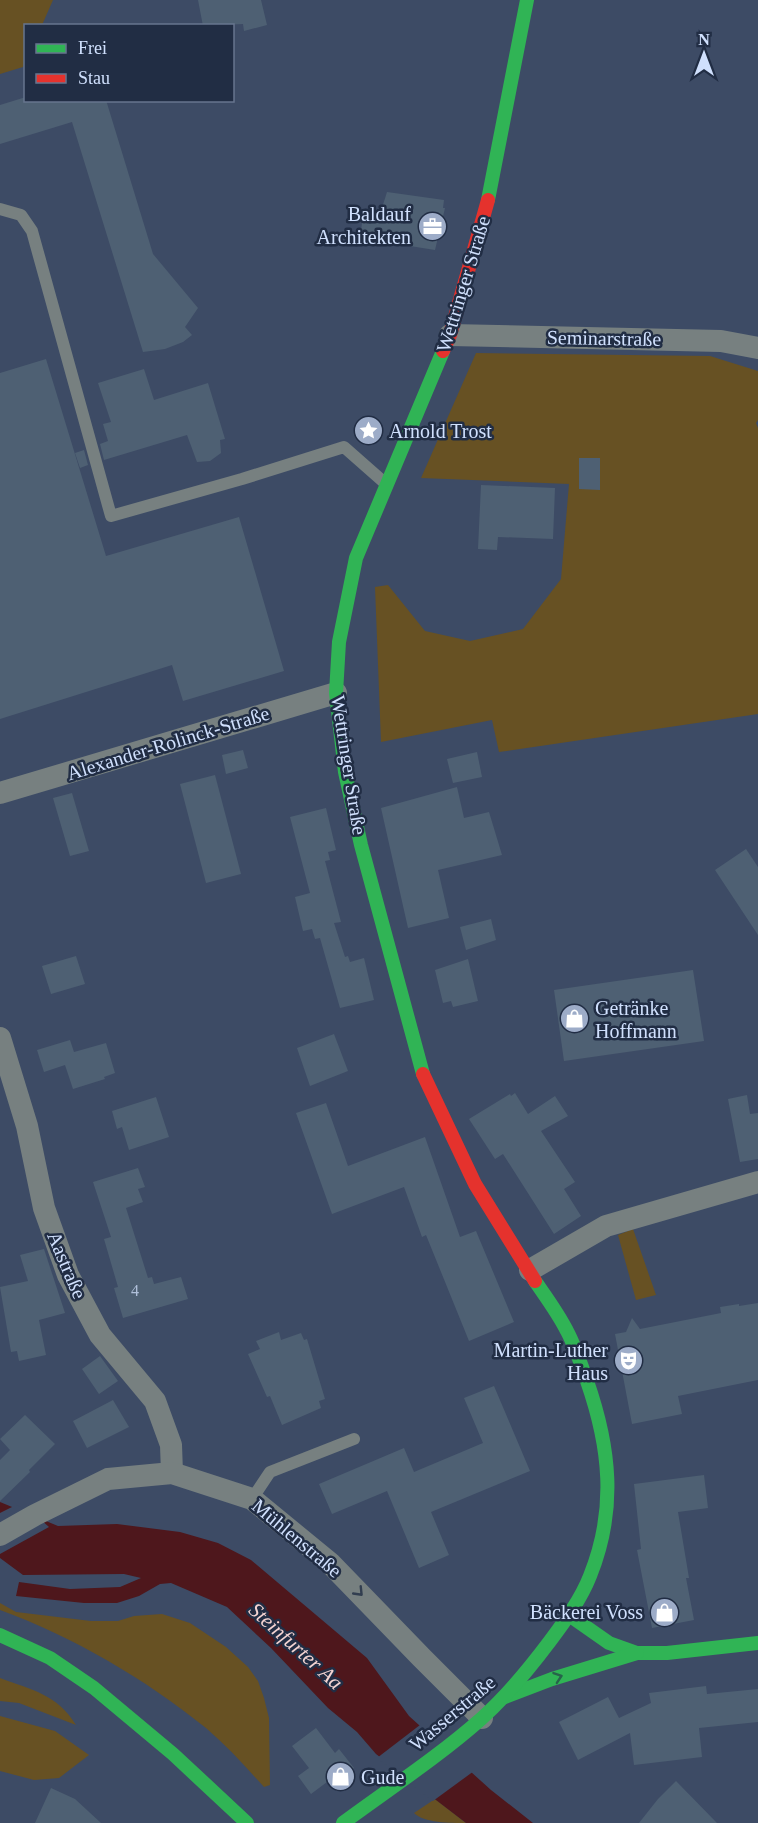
<svg xmlns="http://www.w3.org/2000/svg" width="758" height="1823" viewBox="0 0 758 1823" font-family="Georgia,serif">
<rect width="100%" height="100%" fill="#3d4b65"/>
<!-- green -->
<g fill="#675123">
<path d="M0,0H53L42,25L26,26L25,61L23,67L0,74Z"/>
<path d="M476,353L710,356L758,371V420L756,423L758,428V714L499,752L492,720L381,742L375,587L388,585L425,631L470,641L523,629L561,579L569,484L421,478Z"/>
<path d="M633,1229L656,1295L636,1300L618,1235Z"/>
<path d="M0,1603L16,1612L91,1621H118L134,1616L162,1614L190,1623L226,1647L248,1667L258,1681L264,1698L269,1718L270,1785L264,1787C246,1767 227,1746 206,1728C145,1679 74,1637 0,1610Z"/>
<path d="M0,1678C32,1690 57,1694 76,1725L19,1703L0,1701Z"/>
<path d="M0,1716L55,1731L89,1755L59,1778L34,1780L0,1771Z"/>
<path d="M435,1799L466,1823C450,1823 424,1823 414,1813Z"/>
</g>
<!-- water -->
<path fill="#4e171c" d="M0,1502L58,1526L117,1524L180,1532L218,1543L251,1560L367,1658L409,1716L491,1790L533,1823H466L376,1754L357,1732L328,1708L271,1648L227,1607L171,1583L160,1584L139,1596L117,1603H84L16,1596L19,1582L70,1589L120,1587L141,1578L124,1574L23,1575L0,1558Z"/>
<!-- pier -->
<g fill="#3d4b65">
<path d="M16,1505L31,1511L49,1527L0,1554V1513Z"/>
<path d="M420,1725L434,1735L474,1771L433,1801L377,1758Z"/>
</g>
<!-- building -->
<g fill="#4e6073">
<path d="M198,0H261L267,25L244,31L243,24L203,26Z"/>
<path d="M26,97V100H106L153,254L198,308L185,327L192,335L183,342L165,349L143,352L72,122L0,144V105Z"/>
<path d="M387,192L444,200L443,208H445L435,250L360,238L363,216L377,219L378,211H381Z"/>
<path d="M46,359L106,556L239,517L284,671L183,701L172,665L0,719V373Z"/>
<path d="M144,369L154,400L208,383L225,439L220,440L221,453L210,461L197,462L187,435L104,460L100,444L108,441L103,424L111,422L98,383Z"/>
<path d="M84,450L88,465L80,468L75,453Z"/>
<path d="M579,458H600V490L579,489Z"/>
<path d="M481,485L555,488L553,539L498,537L497,550L478,549Z"/>
<path d="M243,750L248,768L226,774L222,755Z"/>
<path d="M477,752L482,777L453,783L447,759Z"/>
<path d="M215,775L241,874L206,883L180,784Z"/>
<path d="M457,787L464,818L489,812L502,855L438,870L449,918L408,928L381,808Z"/>
<path d="M72,793L89,851L70,856L53,798Z"/>
<path d="M326,808L336,850L328,852L330,860L325,861L341,922L334,923L345,957L348,956L350,962L364,958L374,1000L340,1008L320,938L315,939L312,929L303,931L295,897L310,893L290,817Z"/>
<path d="M746,849L758,867V935L715,870Z"/>
<path d="M491,919L496,940L466,950L460,927Z"/>
<path d="M76,956L85,984L51,994L42,966Z"/>
<path d="M468,959L478,1001L453,1007L451,1001L443,1003L435,970Z"/>
<path d="M693,970L704,1041L564,1061L554,990Z"/>
<path d="M334,1034L348,1071L310,1086L297,1048Z"/>
<path d="M70,1040L74,1052L106,1043L115,1073L104,1077L105,1079L73,1089L65,1065L44,1072L37,1050Z"/>
<path d="M515,1093L528,1114L555,1096L568,1116L541,1131L575,1182L564,1189L581,1216L554,1234L503,1154L495,1159L469,1119L510,1094L511,1096Z"/>
<path d="M747,1095L750,1114L758,1113V1159L740,1162L728,1099Z"/>
<path d="M156,1097L169,1137L129,1150L122,1127L117,1129L112,1111Z"/>
<path d="M326,1103L348,1166L425,1137L460,1237L476,1231L514,1322L469,1341L426,1235L422,1237L404,1187L332,1214L296,1113Z"/>
<path d="M138,1168L145,1187L138,1189L143,1202L126,1208L148,1278L152,1277L154,1284L181,1277L188,1299L123,1318L114,1288L118,1287L104,1239L111,1237L93,1182Z"/>
<path d="M44,1249L65,1313L39,1320L46,1355L19,1361L17,1351L11,1352L0,1287L28,1281L20,1255Z"/>
<path d="M758,1303V1380L678,1396L682,1414L632,1424L615,1334L626,1332L632,1318L640,1329L721,1313L720,1307L739,1304V1306Z"/>
<path d="M279,1332L281,1340L301,1333L304,1340L307,1339L325,1399L319,1401L321,1408L282,1425L270,1396L267,1397L248,1354L260,1349L256,1341Z"/>
<path d="M100,1356L118,1381L99,1394L82,1369Z"/>
<path d="M494,1386L530,1471L431,1512L449,1555L419,1568L387,1491L332,1514L319,1484L404,1448L414,1472L483,1443L464,1398Z"/>
<path d="M113,1400L129,1427L87,1448L73,1421Z"/>
<path d="M25,1415L55,1444L29,1470L30,1472L0,1501V1460L10,1450L0,1439Z"/>
<path d="M704,1475L708,1508L678,1512L689,1578H686L694,1620L652,1628L637,1550L641,1549L634,1484Z"/>
<path d="M706,1686L707,1694L758,1689V1722L699,1728L702,1757L634,1765L630,1733L578,1760L559,1722L608,1697L619,1718L651,1703L649,1693Z"/>
<path d="M316,1728L335,1753L339,1749L354,1768L335,1783L331,1779L311,1794L298,1776L309,1768L292,1746Z"/>
<path d="M676,1781L717,1823H639L658,1799Z"/>
<path d="M51,1788L75,1799L101,1823H35Z"/>
</g>
<g fill="none" stroke-linecap="round" stroke-linejoin="round">
<!-- lane -->
<g stroke="#778080" stroke-width="12">
<path d="M0,209L21,215L32,231L111,516L242,479L344,447L386,484"/>
<path d="M252,1499L270,1472L354,1439"/>
</g>
<!-- street -->
<g stroke="#778080" stroke-width="22">
<path d="M450,335L721,341L758,348"/>
<path d="M0,793L336,693"/>
<path d="M0,1038L27,1126L44,1208L68,1275L100,1335L155,1401L171,1445L172,1473"/>
<path d="M530,1270L606,1226L758,1182"/>
<path d="M0,1535L35,1515L108,1479L172,1473L252,1499L330,1563L422,1658L482,1718"/>
</g>
<!-- fast -->
<g stroke="#30b455" stroke-width="14">
<path d="M488,200L527,0"/>
<path d="M423,1074L361,845L345,772L336,693L339,642L356,558L443,351"/>
<path d="M569,1615L609,1643L637,1653H667L758,1643"/>
<path d="M0,1635L50,1658L94,1688L173,1754L247,1823"/>
<path d="M505,1697L552,1679L637,1653"/>
<path d="M343,1823C389,1789 438,1757 481,1719C507,1696 529,1669 550,1641C565,1621 581,1599 590,1576C617,1509 610,1447 587,1381C581,1364 575,1346 567,1331C558,1313 546,1297 535,1281"/>
</g>
<!-- jam -->
<g stroke="#e5322d" stroke-width="14">
<path d="M443,351L450,335L488,200"/>
<path d="M423,1074L475,1184L535,1281"/>
</g>
</g>
<!-- one-way arrows -->
<defs><path id="oneway-chevron" d="M-2-3.5L2.5 0L-2 3.5" fill="none" stroke-width="1.6" stroke-linecap="round" stroke-linejoin="round" transform="scale(1.5)"/></defs>
<use stroke="#323e50" href="#oneway-chevron" transform="translate(359 1592) rotate(46)"/>
<use stroke="#27634b" href="#oneway-chevron" transform="translate(558 1677) rotate(-19)"/>
<!-- icons -->
<defs>
<symbol id="office-disc" viewBox="-11 -11 22 22"><circle r="9.5" fill="#9dacc8" stroke="#212d44"/><path d="M-6-3h4V-5.5h4V-3h4V5H-6ZM-1-4.5V-3h2v-1.5ZM-6 0V1H6V0Z" fill="#fff"/></symbol>
<symbol id="sight-disc" viewBox="-11 -11 22 22"><circle r="9.5" fill="#9dacc8" stroke="#212d44"/><path d="M0-6L1.8-2.2L6-1.7L2.9 1.2L3.7 5.4L0 3.3L-3.7 5.4L-2.9 1.2L-6-1.7L-1.8-2.2Z" fill="#fff"/></symbol>
<symbol id="shop-disc" viewBox="-11 -11 22 22"><circle r="9.5" fill="#9dacc8" stroke="#212d44"/><path d="M-5-2.5h2.3a2.7 3.5 0 0 1 5.4 0H5L5.5 6h-11ZM-1.5-2.5h3a1.5 2.3 0 0 0-3 0Z" fill="#fff"/></symbol>
<symbol id="theatre-disc" viewBox="-11 -11 22 22"><circle r="9.5" fill="#9dacc8" stroke="#212d44"/><path d="M-5-5.5Q0-4 5-5.5V0Q5 5 0 6Q-5 5-5 0ZM-3.3-2.5H-1v1.5H-3.3ZM1-2.5H3.3v1.5H1ZM-2.8 1Q0 5.5 2.8 1Z" fill="#fff"/></symbol>
</defs>
<g fill-rule="evenodd">
<use href="#office-disc" x="416" y="210" width="33" height="33"/>
<use href="#sight-disc" x="352" y="414" width="33" height="33"/>
<use href="#shop-disc" x="558" y="1002" width="33" height="33"/>
<use href="#theatre-disc" x="612" y="1344" width="33" height="33"/>
<use href="#shop-disc" x="648" y="1596" width="33" height="33"/>
<use href="#shop-disc" x="324" y="1760" width="33" height="33"/>
</g>
<g text-anchor="middle" dominant-baseline="central" stroke-width="5" stroke-linejoin="round" paint-order="stroke">
<!-- number labels -->
<g font-size="16" fill="#b0c0da">
<text x="135" y="1290">4</text>
</g>
<!-- poi labels -->
<g font-size="20" fill="#d0e0fd" stroke="#212d44" text-anchor="end">
<text x="411" y="214">Baldauf<tspan x="411" dy="23">Architekten</tspan></text>
<text x="389" y="431" text-anchor="start">Arnold Trost</text>
<text x="595" y="1008" text-anchor="start">Getränke<tspan x="595" dy="23">Hoffmann</tspan></text>
<text x="608" y="1350">Martin-Luther<tspan x="608" dy="23">Haus</tspan></text>
<text x="643" y="1612">Bäckerei Voss</text>
<text x="361" y="1777" text-anchor="start">Gude</text>
</g>
<!-- street labels -->
<g font-size="20" fill="#d0e0fd" stroke="#212d44">
<text transform="translate(463 284) rotate(-73)">Wettringer Straße</text>
<text transform="translate(604 338) rotate(1)">Seminarstraße</text>
<text transform="translate(168 743) rotate(-17)">Alexander-Rolinck-Straße</text>
<text transform="translate(349 765) rotate(81)">Wettringer Straße</text>
<text transform="translate(67 1265) rotate(67)">Aastraße</text>
<text transform="translate(297 1538) rotate(40)">Mühlenstraße</text>
<text transform="translate(452 1713) rotate(-40)">Wasserstraße</text>
</g>
<!-- water labels -->
<g font-size="21" font-style="italic" fill="#f4d4d2" stroke="#212d44">
<text transform="translate(296 1646) rotate(42)">Steinfurter Aa</text>
</g>
</g>
<!-- legend -->
<rect x="24" y="24" width="210" height="78" fill="#212d44" stroke="#67758e" stroke-width="1.5"/>
<rect x="36" y="44" width="30" height="9" fill="#30b455" stroke="#67758e" stroke-width="1.5"/>
<text x="78" y="54" font-size="18" fill="#d0e0fd">Frei</text>
<rect x="36" y="74" width="30" height="9" fill="#e5322d" stroke="#67758e" stroke-width="1.5"/>
<text x="78" y="84" font-size="18" fill="#d0e0fd">Stau</text>
<!-- north arrow -->
<g transform="translate(704 54)" stroke="#212d44" stroke-width="4.5" paint-order="stroke">
<path d="M0-4.5L10 22L0 15L-10 22Z" fill="#d0e0fd"/>
<text y="-9" font-size="16" font-weight="bold" text-anchor="middle" fill="#d0e0fd">N</text>
</g>
</svg>
